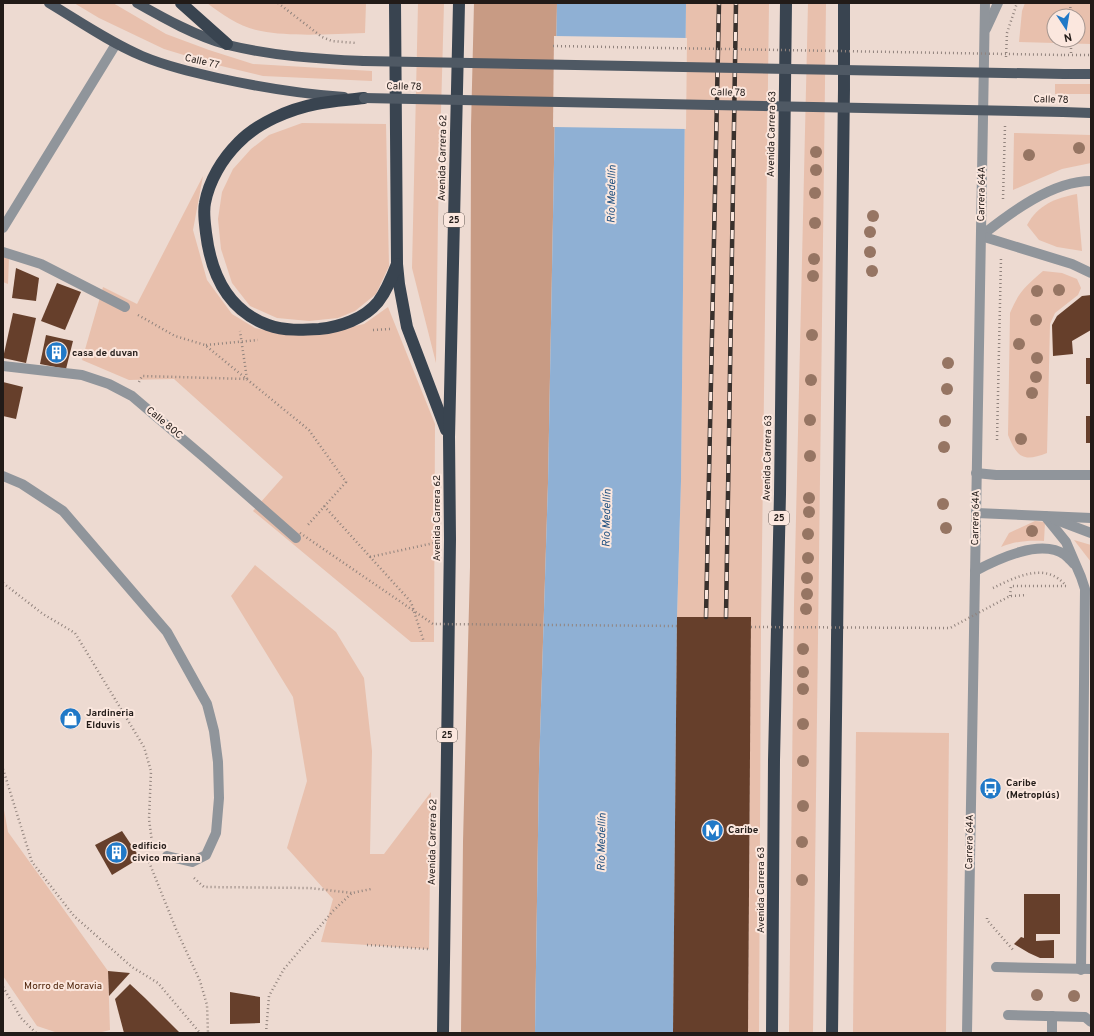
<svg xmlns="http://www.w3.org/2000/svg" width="1094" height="1036" viewBox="0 0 1094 1036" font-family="Overpass,sans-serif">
<rect width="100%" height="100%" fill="#eddad1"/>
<!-- green -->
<g fill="#e8c0ad" fill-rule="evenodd">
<path d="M74,3H113L166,34L209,50L253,64L372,71V81L263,76L217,65L164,49L99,18Z"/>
<path d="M207,3H366L365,33C333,34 291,37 261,31C241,28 223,15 207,3Z"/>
<path d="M418,3H444L438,219L436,363L412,268Z"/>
<path d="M686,3H769L761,627L759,1033H748L751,618L677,617L681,481Z"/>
<path d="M808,3H826L813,1033H789L794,604Z"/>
<path d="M1025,3H1091V44L1019,42L1022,11ZM1054,16H1078V40H1054Z"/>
<rect x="1055" y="84" width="36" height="10"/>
<path d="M302,123L386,124L389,266L376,294L355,311L338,318L309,321L277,318L250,306L232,283L221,249L218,219L222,192L233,169L251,149L269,135Z"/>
<path d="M1014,133L1091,135V163L1062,169L1013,190Z"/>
<path d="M203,176L193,230L207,280L232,314L255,328L286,334L328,332L364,324L388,307L435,424L434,642H411L253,511L283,477L174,379L129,380L82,360L103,287L137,304Z"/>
<path d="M1077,194L1082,251L1057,247L1039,240L1027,225C1038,205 1055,198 1077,194Z"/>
<path d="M3,255L9,257L8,284L3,282Z"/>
<path d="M1043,271L1062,273L1077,279L1081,288L1078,295L1055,313L1050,324L1047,453C1024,462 1017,458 1008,435L1010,313C1019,291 1026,286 1043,271Z"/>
<path d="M1035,521L1045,522L1044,541C1029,540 1016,541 1001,547L1009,533Z"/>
<path d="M1074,540L1091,545V562Z"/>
<path d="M255,565L336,632L364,678L372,751L370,854H384L431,792L429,949L321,942L333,899L287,848L307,781L293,697L231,596Z"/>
<path d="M856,732L949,733L946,1033H853Z"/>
<path d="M3,804L8,832L108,971L110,1030L98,1033H58L37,1026L3,976Z"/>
</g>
<!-- forest -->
<path fill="#c89b84" d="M474,3H557L548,483L539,769L535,1033H461L463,842L470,567L471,126Z"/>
<!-- water -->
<path fill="#8fb0d4" d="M557,3H686L681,481L677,617L673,1033H535L539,769L548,483Z"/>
<!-- pier -->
<path fill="#eddad1" d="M554,36L687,38L686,129L553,127Z"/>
<!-- building -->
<g fill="#663f2b">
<path d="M16,268L39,278L36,301L12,298Z"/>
<path d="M57,283L81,292L65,330L41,321Z"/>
<path d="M1091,295V330L1072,341L1073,354L1053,356L1052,325L1057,316L1082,296Z"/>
<path d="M13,313L36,318L26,363L3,358Z"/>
<path d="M46,335L73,341L66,369L40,364Z"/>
<rect x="1086" y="358" width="5" height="26"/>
<path d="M3,382L23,387L16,419L3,416Z"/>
<rect x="1086" y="416" width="5" height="27"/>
<path d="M677,617H751L748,1033H673Z"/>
<path d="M122,831L140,858L112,875L95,845Z"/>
<path d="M1024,894H1060V934H1036V941L1054,940V958H1040L1029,953L1014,944L1021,937L1024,938Z"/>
<path d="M108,971L130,973L109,996Z"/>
<path d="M130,984L145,998L180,1033H124L115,999Z"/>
<path d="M230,992L260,997V1023L230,1024Z"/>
</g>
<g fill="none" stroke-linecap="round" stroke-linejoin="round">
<!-- path -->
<g stroke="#91837d" stroke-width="2.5" stroke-dasharray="1 3" stroke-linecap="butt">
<path d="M278,3L322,37L332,41L356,43"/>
<path d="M1070,3L1071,16"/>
<path d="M1071,40V55"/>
<path d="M1064,55H1091"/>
<path d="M1006,57L1007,33L1017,3"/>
<path d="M1003,199L1005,126"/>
<path d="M138,315L175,336L205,345L309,430L346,482L307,526"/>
<path d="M373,330L390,329"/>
<path d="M206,345L258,340"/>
<path d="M139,382L142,376L247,379L240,331"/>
<path d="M997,440L1001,258"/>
<path d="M324,506L411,602L424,642"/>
<path d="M370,557L434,543"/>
<path d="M3,583L43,614L75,633L144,747L151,771L149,819L152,842L156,846"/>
<path d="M993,588C1016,577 1046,561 1066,586"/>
<path d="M1010,596L1011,586H1066"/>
<path d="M3,769L32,862L74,916L132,967L158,983L200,1033"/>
<path d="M149,862L176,929L200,981L207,1005L208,1033"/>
<path d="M194,878L204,887L310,888L352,893"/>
<path d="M987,918V920L1014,951"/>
<path d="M367,945L428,949"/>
<path d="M3,987L21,1018L36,1033"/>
<path d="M266,1033L269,996L284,969L333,911L352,893L371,889"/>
</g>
<!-- minor -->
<g stroke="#90959b" stroke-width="10">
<path d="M986,29L998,3"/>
<path d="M3,228L116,44"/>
<path d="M981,236C1010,213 1052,181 1091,181"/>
<path d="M981,236L1072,264L1091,273"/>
<path d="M3,252L41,264L125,307"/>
<path d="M3,366L82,375L109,384L132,396L206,459L296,538"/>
<path d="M976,473L996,475H1091"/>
<path d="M3,476L22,484L63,511L167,632L207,704L214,731L218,762L219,798L216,833L206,855L192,862L167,856"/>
<path d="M976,513L1091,518"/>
<path d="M1045,516L1066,542L1081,577L1085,589L1081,970"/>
<path d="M1054,519L1091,533"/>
<path d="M975,571C998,559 1041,538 1065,555C1068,557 1071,561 1074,564"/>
<path d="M996,967L1091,969"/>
<path d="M1008,1015L1085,1017L1091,1022"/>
<path d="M1052,1016V1033"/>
<path d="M967,1033L985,3"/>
</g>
<!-- major -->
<g stroke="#4f5964" stroke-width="10">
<path d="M49,3C79,21 109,42 142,56C166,66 192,72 218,78C259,87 302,94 344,97"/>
<path d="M137,3C165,19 196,36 228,45C273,56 318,59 364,61"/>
<path d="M1064,74H1091"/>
<path d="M1063,112L1091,113"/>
</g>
<!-- highway -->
<g stroke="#394450" stroke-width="12">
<path d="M181,3L227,44"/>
<path d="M395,3L397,264L399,284L407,327L446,430"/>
<path d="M364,98C348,100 331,101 316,104C290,109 257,123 238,143C222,159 209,181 205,203C203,212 205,224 206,233C211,274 227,310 268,325C285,331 302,330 319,329C340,327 364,319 378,302C387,290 392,277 397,264"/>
<path d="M443,1033L450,539L449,437L459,3"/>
<path d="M772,1033L774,760L780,494L786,3"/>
<path d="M832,1033L844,89V3"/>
</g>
<defs>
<g id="rail">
<path d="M706,617L719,3"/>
<path d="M726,617L736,3"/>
</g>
</defs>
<!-- rail casing -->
<use href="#rail" stroke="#39312d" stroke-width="4.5"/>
<!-- rail -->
<use href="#rail" stroke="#fbe7de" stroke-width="3" stroke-dasharray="9" stroke-linecap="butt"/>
<!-- path-bridge -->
<g stroke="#91837d" stroke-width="2.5" stroke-dasharray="1 3" stroke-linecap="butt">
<path d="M553,46L1064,55"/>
<path d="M300,533L433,624L677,626"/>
<path d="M751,627L950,628L1010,596L1027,595"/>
</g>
<!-- major-bridge -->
<g stroke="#4f5964" stroke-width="10">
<path d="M364,61L1064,74"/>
<path d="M364,98L1063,112"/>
</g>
</g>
<!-- trees -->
<g fill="#967563">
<circle cx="1079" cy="148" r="6"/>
<circle cx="816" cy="152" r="6"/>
<circle cx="1029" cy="155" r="6"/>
<circle cx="816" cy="170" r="6"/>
<circle cx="815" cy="193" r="6"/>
<circle cx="873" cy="216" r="6"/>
<circle cx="815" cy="223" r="6"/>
<circle cx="870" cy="232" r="6"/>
<circle cx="870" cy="252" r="6"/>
<circle cx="814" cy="259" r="6"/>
<circle cx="872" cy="271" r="6"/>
<circle cx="813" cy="276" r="6"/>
<circle cx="1059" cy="290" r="6"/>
<circle cx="1037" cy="291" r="6"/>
<circle cx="1036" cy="320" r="6"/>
<circle cx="812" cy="335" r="6"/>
<circle cx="1019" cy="344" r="6"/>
<circle cx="1037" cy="358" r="6"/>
<circle cx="948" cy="363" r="6"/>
<circle cx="1036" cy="377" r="6"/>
<circle cx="811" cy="380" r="6"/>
<circle cx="947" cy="389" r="6"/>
<circle cx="1032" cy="393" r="6"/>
<circle cx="810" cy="420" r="6"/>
<circle cx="945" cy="421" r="6"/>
<circle cx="1021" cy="439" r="6"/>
<circle cx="944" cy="447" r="6"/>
<circle cx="810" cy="456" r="6"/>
<circle cx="809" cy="498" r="6"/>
<circle cx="943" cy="504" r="6"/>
<circle cx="809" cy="512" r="6"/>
<circle cx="946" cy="528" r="6"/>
<circle cx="1032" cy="531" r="6"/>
<circle cx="808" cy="534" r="6"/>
<circle cx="808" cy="558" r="6"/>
<circle cx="807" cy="578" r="6"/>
<circle cx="807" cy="594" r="6"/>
<circle cx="806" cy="609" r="6"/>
<circle cx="803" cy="649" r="6"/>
<circle cx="803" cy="672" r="6"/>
<circle cx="803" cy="689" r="6"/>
<circle cx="803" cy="724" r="6"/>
<circle cx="803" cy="761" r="6"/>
<circle cx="803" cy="806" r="6"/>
<circle cx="802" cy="842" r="6"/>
<circle cx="802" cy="880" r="6"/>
<circle cx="1037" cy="995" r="6"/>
<circle cx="1074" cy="996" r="6"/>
</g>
<!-- icons -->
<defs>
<symbol id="building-disc" viewBox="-11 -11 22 22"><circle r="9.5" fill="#2179c7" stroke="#fbe7de"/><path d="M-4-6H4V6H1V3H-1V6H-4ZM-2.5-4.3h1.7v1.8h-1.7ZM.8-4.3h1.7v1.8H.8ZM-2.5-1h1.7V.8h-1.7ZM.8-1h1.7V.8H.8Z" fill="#fff"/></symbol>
<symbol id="shop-disc" viewBox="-11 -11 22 22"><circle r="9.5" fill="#2179c7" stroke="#fbe7de"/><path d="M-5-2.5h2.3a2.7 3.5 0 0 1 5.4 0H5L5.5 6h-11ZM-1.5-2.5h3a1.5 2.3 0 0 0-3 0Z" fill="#fff"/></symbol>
<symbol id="bus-disc" viewBox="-11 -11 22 22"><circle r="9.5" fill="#2179c7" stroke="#fbe7de"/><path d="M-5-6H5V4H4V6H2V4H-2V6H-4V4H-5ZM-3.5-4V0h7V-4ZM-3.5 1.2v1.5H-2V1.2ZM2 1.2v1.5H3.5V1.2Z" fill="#fff"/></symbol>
<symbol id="metro-disc" viewBox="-11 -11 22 22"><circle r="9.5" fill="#2179c7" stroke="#fbe7de"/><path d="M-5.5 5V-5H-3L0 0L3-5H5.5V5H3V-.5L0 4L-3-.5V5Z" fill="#fff"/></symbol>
</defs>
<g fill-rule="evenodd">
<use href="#building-disc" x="44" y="340" width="25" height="25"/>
<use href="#shop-disc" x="58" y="706" width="25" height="25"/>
<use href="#bus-disc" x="978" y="776" width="25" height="25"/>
<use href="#metro-disc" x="700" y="818" width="25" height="25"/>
<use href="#building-disc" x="104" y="840" width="25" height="25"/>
</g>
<g text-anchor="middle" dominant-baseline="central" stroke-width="4" stroke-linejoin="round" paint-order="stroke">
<!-- shield labels -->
<g fill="#fbe7de" stroke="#635853" stroke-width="1">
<rect x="444" y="213" width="20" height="14" rx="3"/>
<rect x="769" y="511" width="20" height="14" rx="3"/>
<rect x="437" y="728" width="20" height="14" rx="3"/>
</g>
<g font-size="9" font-weight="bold" fill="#221b18">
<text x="454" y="220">25</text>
<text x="779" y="518">25</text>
<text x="447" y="735">25</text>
</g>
<!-- street labels -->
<g font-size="10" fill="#221b18" stroke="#fbe7de">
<text transform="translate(202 62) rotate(13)">Calle 77</text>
<text transform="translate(404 87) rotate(1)">Calle 78</text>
<text transform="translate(728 93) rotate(1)">Calle 78</text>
<text transform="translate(1051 100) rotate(1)">Calle 78</text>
<text transform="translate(772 134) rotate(-89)">Avenida Carrera 63</text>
<text transform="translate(443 158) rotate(-89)">Avenida Carrera 62</text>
<text transform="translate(982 194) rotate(-89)">Carrera 64A</text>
<text transform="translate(164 423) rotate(40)">Calle 80C</text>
<text transform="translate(768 458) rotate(-89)">Avenida Carrera 63</text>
<text transform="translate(437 518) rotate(-90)">Avenida Carrera 62</text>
<text transform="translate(976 518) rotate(-89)">Carrera 64A</text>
<text transform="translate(433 842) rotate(-89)">Avenida Carrera 62</text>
<text transform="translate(970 842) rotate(-89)">Carrera 64A</text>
<text transform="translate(761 890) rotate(-90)">Avenida Carrera 63</text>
</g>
<!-- poi labels -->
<g font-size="10" font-weight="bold" fill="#221b18" stroke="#fbe7de" text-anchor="start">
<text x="72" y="353">casa de duvan</text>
<text x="86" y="713">Jardineria<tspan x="86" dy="12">Elduvis</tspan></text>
<text x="1006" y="783">Caribe<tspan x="1006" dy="12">(Metroplús)</tspan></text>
<text x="728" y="830">Caribe</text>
<text x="132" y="846">edificio<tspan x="132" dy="12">civico mariana</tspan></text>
</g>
<!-- park labels -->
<g font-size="10" fill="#4e2309" stroke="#fbe7de">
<text x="63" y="986">Morro de Moravia</text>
</g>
<!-- water labels -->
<g font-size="11" font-style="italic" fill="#225281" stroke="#fbe7de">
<text transform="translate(612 194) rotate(-89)">Río Medellín</text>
<text transform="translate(607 518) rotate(-89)">Río Medellín</text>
<text transform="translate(602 842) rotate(-89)">Río Medellín</text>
</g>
</g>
<!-- border -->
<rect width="1094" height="1036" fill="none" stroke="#221b18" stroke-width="8"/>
<!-- north arrow -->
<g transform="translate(1066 28) rotate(168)"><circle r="19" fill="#fbe7de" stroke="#a4958f"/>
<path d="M0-3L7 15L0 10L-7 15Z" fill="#2179c7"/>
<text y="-6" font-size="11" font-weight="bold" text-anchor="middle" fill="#221b18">N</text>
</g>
</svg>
